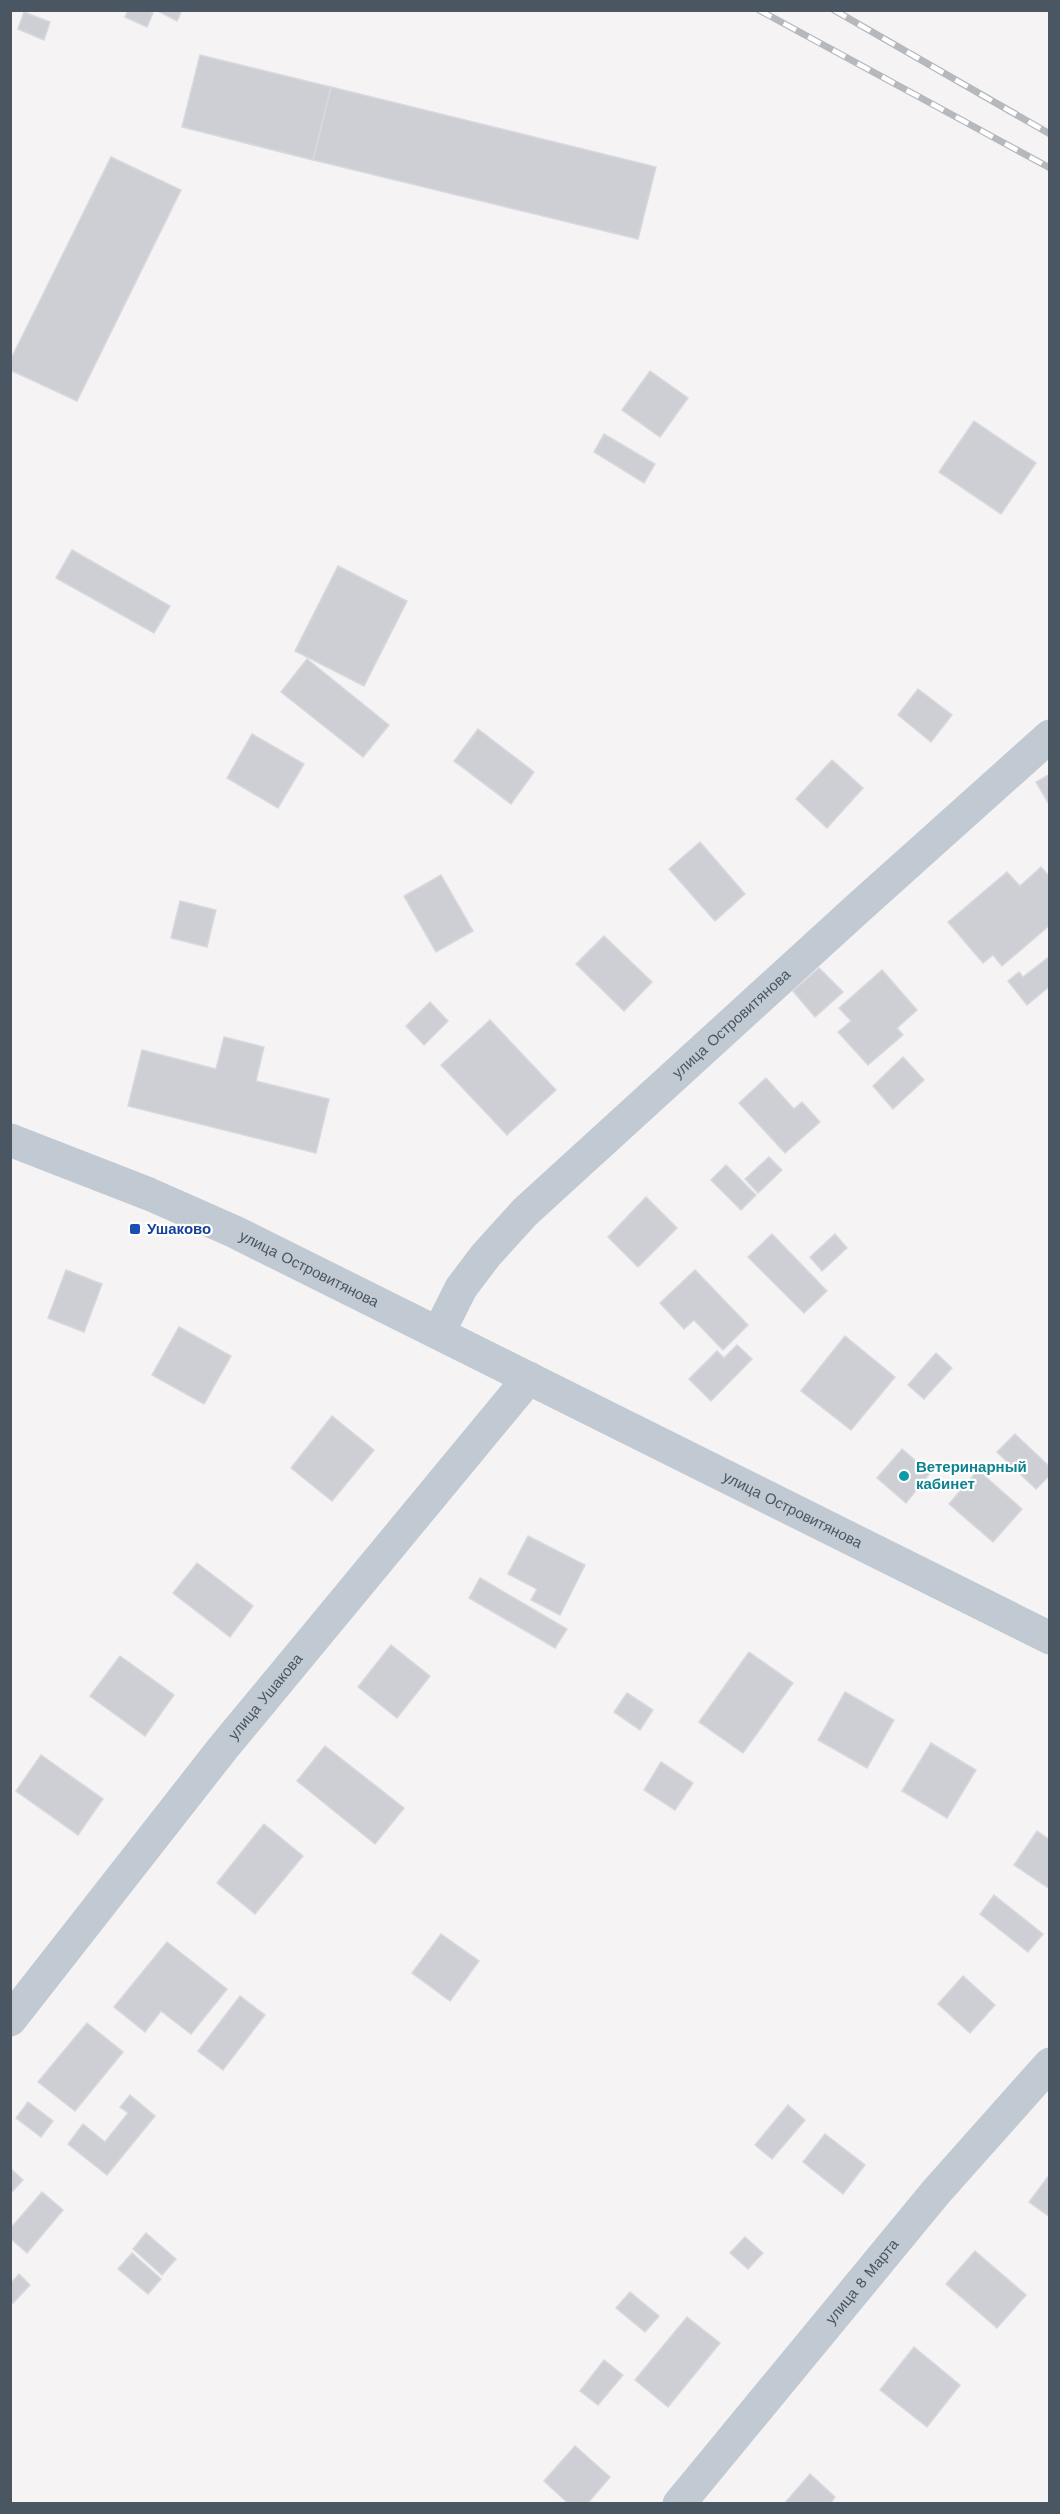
<svg xmlns="http://www.w3.org/2000/svg" width="1060" height="2514" viewBox="0 0 1060 2514" font-family="'Work Sans',sans-serif">
<rect width="100%" height="100%" fill="#f5f3f3"/>
<!-- building -->
<g fill="#cdcfd5" stroke="#d7d9de" stroke-width="1.5">
<path d="M128,10H147L153,13L147,27L125,17Z"/>
<path d="M156,10H182L177,21Z"/>
<path d="M24,12L50,22L44,40L18,29Z"/>
<path d="M200,55L331,87L313,160L182,127Z"/>
<path d="M331,87L656,167L638,239L313,160Z"/>
<path d="M111,157L181,190L77,401L10,370V361Z"/>
<path d="M650,371L688,398L660,437L622,410Z"/>
<path d="M974,421L1036,463L1001,514L939,472Z"/>
<path d="M604,434L655,464L644,483L594,452Z"/>
<path d="M72,550L170,606L154,633L56,578Z"/>
<path d="M338,566L407,601L364,686L295,651Z"/>
<path d="M307,659L389,725L363,757L281,692Z"/>
<path d="M918,689L952,715L931,742L898,715Z"/>
<path d="M478,729L534,772L511,804L454,761Z"/>
<path d="M252,734L304,764L278,808L227,778Z"/>
<path d="M832,760L863,788L827,828L796,799Z"/>
<path d="M1050,774V806L1036,782Z"/>
<path d="M700,842L745,894L715,921L669,869Z"/>
<path d="M1041,867L1050,877V925L1002,966L993,955L983,963L948,922L1007,872L1020,886Z"/>
<path d="M441,875L473,931L436,952L404,896Z"/>
<path d="M180,901L216,910L207,947L171,938Z"/>
<path d="M604,936L652,982L624,1011L576,964Z"/>
<path d="M1050,956V986L1027,1005L1008,981L1019,972L1023,977Z"/>
<path d="M819,968L843,992L815,1017L793,991Z"/>
<path d="M882,970L917,1010L897,1028L903,1035L868,1065L838,1032L851,1021L839,1008Z"/>
<path d="M430,1002L448,1021L424,1045L406,1026Z"/>
<path d="M490,1020L556,1090L507,1135L441,1065Z"/>
<path d="M224,1037L264,1047L256,1081L329,1099L316,1153L128,1106L142,1050L216,1069Z"/>
<path d="M903,1057L924,1080L893,1109L873,1086Z"/>
<path d="M766,1078L794,1109L802,1102L820,1122L785,1153L739,1103Z"/>
<path d="M769,1157L782,1170L758,1193L745,1179Z"/>
<path d="M726,1165L756,1195L741,1210L711,1180Z"/>
<path d="M646,1197L677,1228L638,1267L608,1237Z"/>
<path d="M772,1234L827,1291L804,1313L748,1257Z"/>
<path d="M835,1234L847,1248L822,1271L810,1257Z"/>
<path d="M66,1270L102,1284L84,1332L48,1318Z"/>
<path d="M695,1270L748,1325L723,1350L694,1320L684,1329L660,1303Z"/>
<path d="M179,1327L231,1356L204,1404L152,1375Z"/>
<path d="M845,1336L895,1377L851,1430L801,1391Z"/>
<path d="M737,1345L752,1359L711,1401L689,1379L717,1351L724,1358Z"/>
<path d="M936,1353L952,1368L924,1399L908,1385Z"/>
<path d="M332,1416L374,1450L332,1501L291,1468Z"/>
<path d="M1015,1434L1050,1467V1475L1036,1489L997,1452Z"/>
<path d="M902,1449L930,1473L906,1503L877,1478Z"/>
<path d="M978,1470L1022,1509L993,1542L949,1504Z"/>
<path d="M528,1536L585,1565L560,1615L531,1600L537,1589L508,1574Z"/>
<path d="M197,1563L253,1606L230,1637L173,1593Z"/>
<path d="M480,1578L567,1629L555,1648L469,1598Z"/>
<path d="M391,1645L430,1676L397,1718L358,1687Z"/>
<path d="M749,1652L793,1683L743,1753L699,1722Z"/>
<path d="M120,1656L174,1695L145,1736L90,1696Z"/>
<path d="M845,1692L894,1720L867,1768L818,1740Z"/>
<path d="M627,1693L653,1710L640,1730L614,1712Z"/>
<path d="M931,1743L976,1770L947,1818L902,1791Z"/>
<path d="M325,1746L404,1808L375,1844L297,1781Z"/>
<path d="M41,1755L103,1799L78,1835L16,1791Z"/>
<path d="M661,1762L693,1783L675,1810L644,1790Z"/>
<path d="M264,1824L303,1856L255,1914L217,1883Z"/>
<path d="M1037,1831L1050,1840V1889L1014,1865Z"/>
<path d="M994,1895L1043,1934L1028,1952L980,1914Z"/>
<path d="M441,1934L479,1961L450,2001L412,1973Z"/>
<path d="M167,1942L227,1989L191,2034L161,2011L145,2032L114,2007Z"/>
<path d="M963,1976L995,2005L970,2033L938,2004Z"/>
<path d="M240,1996L265,2015L223,2070L198,2051Z"/>
<path d="M87,2023L123,2052L75,2111L38,2082Z"/>
<path d="M130,2095L155,2116L107,2175L68,2144L83,2124L105,2142L128,2113L120,2107Z"/>
<path d="M28,2102L53,2121L41,2137L16,2118Z"/>
<path d="M788,2105L805,2120L772,2159L755,2145Z"/>
<path d="M825,2134L865,2165L843,2194L803,2162Z"/>
<path d="M10,2168L23,2180L10,2194Z"/>
<path d="M1050,2174V2217L1029,2202Z"/>
<path d="M42,2192L63,2210L27,2253L10,2238V2229Z"/>
<path d="M146,2233L176,2259L162,2275L133,2249Z"/>
<path d="M745,2237L763,2253L748,2269L730,2253Z"/>
<path d="M975,2251L1026,2295L997,2328L946,2284Z"/>
<path d="M132,2253L161,2279L148,2294L118,2269Z"/>
<path d="M19,2274L30,2285L13,2303L10,2301V2284Z"/>
<path d="M630,2292L659,2316L645,2332L616,2308Z"/>
<path d="M687,2317L720,2343L668,2407L635,2380Z"/>
<path d="M914,2347L960,2385L927,2427L880,2390Z"/>
<path d="M604,2360L623,2375L598,2405L580,2391Z"/>
<path d="M575,2446L610,2477L587,2504H569L544,2481Z"/>
<path d="M810,2474L835,2497L830,2504H784Z"/>
</g>
<g fill="none" stroke-linecap="round" stroke-linejoin="round">
<!-- minor -->
<g stroke="#c1cad2" stroke-width="33">
<path id="s1" d="M439,1332L461,1288L486,1255L525,1212L856,910L1050,736"/>
<path id="s2" d="M10,2020L223,1748L529,1378"/>
<path id="s3" d="M679,2504L936,2192L1050,2064"/>
</g>
<!-- tertiary -->
<path stroke="#c1cad2" stroke-width="33" id="s4" d="M10,1140L149,1194L235,1232L1050,1638"/>
<defs>
<g id="rail">
<path d="M759,10L1050,168"/>
<path d="M834,10L1050,134"/>
</g>
</defs>
<!-- rail casing -->
<use href="#rail" stroke="#b5b8bd" stroke-width="7"/>
<!-- rail -->
<use href="#rail" stroke="#fff" stroke-width="4.5" stroke-dasharray="14" stroke-linecap="butt"/>
</g>
<!-- markers -->
<rect fill="#1a4fb4" stroke="#fff" stroke-width="2" x="129" y="1223" width="12" height="12" rx="3"/>
<circle fill="#0f9aa8" stroke="#fff" stroke-width="2" cx="904" cy="1476" r="6"/>
<g text-anchor="middle" dominant-baseline="central" stroke-width="4.5" stroke-linejoin="round" paint-order="stroke">
<!-- street labels -->
<g font-size="15" fill="#4a5661" stroke="#fff">
<text stroke="none"><textPath href="#s1" startOffset="428">улица Островитянова</textPath></text>
<text stroke="none"><textPath href="#s4" startOffset="326">улица Островитянова</textPath></text>
<text stroke="none"><textPath href="#s4" startOffset="866">улица Островитянова</textPath></text>
<text stroke="none"><textPath href="#s2" startOffset="412">улица Ушакова</textPath></text>
<text stroke="none"><textPath href="#s3" startOffset="288">улица 8 Марта</textPath></text>
</g>
<!-- transit labels -->
<g font-size="15" font-weight="bold" fill="#164399" stroke="#fff" text-anchor="start">
<text x="147" y="1229">Ушаково</text>
</g>
<!-- culture labels -->
<g font-size="15" font-weight="bold" fill="#0d838f" stroke="#fff" text-anchor="start">
<text x="916" y="1467">Ветеринарный<tspan x="916" dy="17">кабинет</tspan></text>
</g>
</g>
<!-- border -->
<rect width="1060" height="2514" fill="none" stroke="#4a5661" stroke-width="24"/>
</svg>
